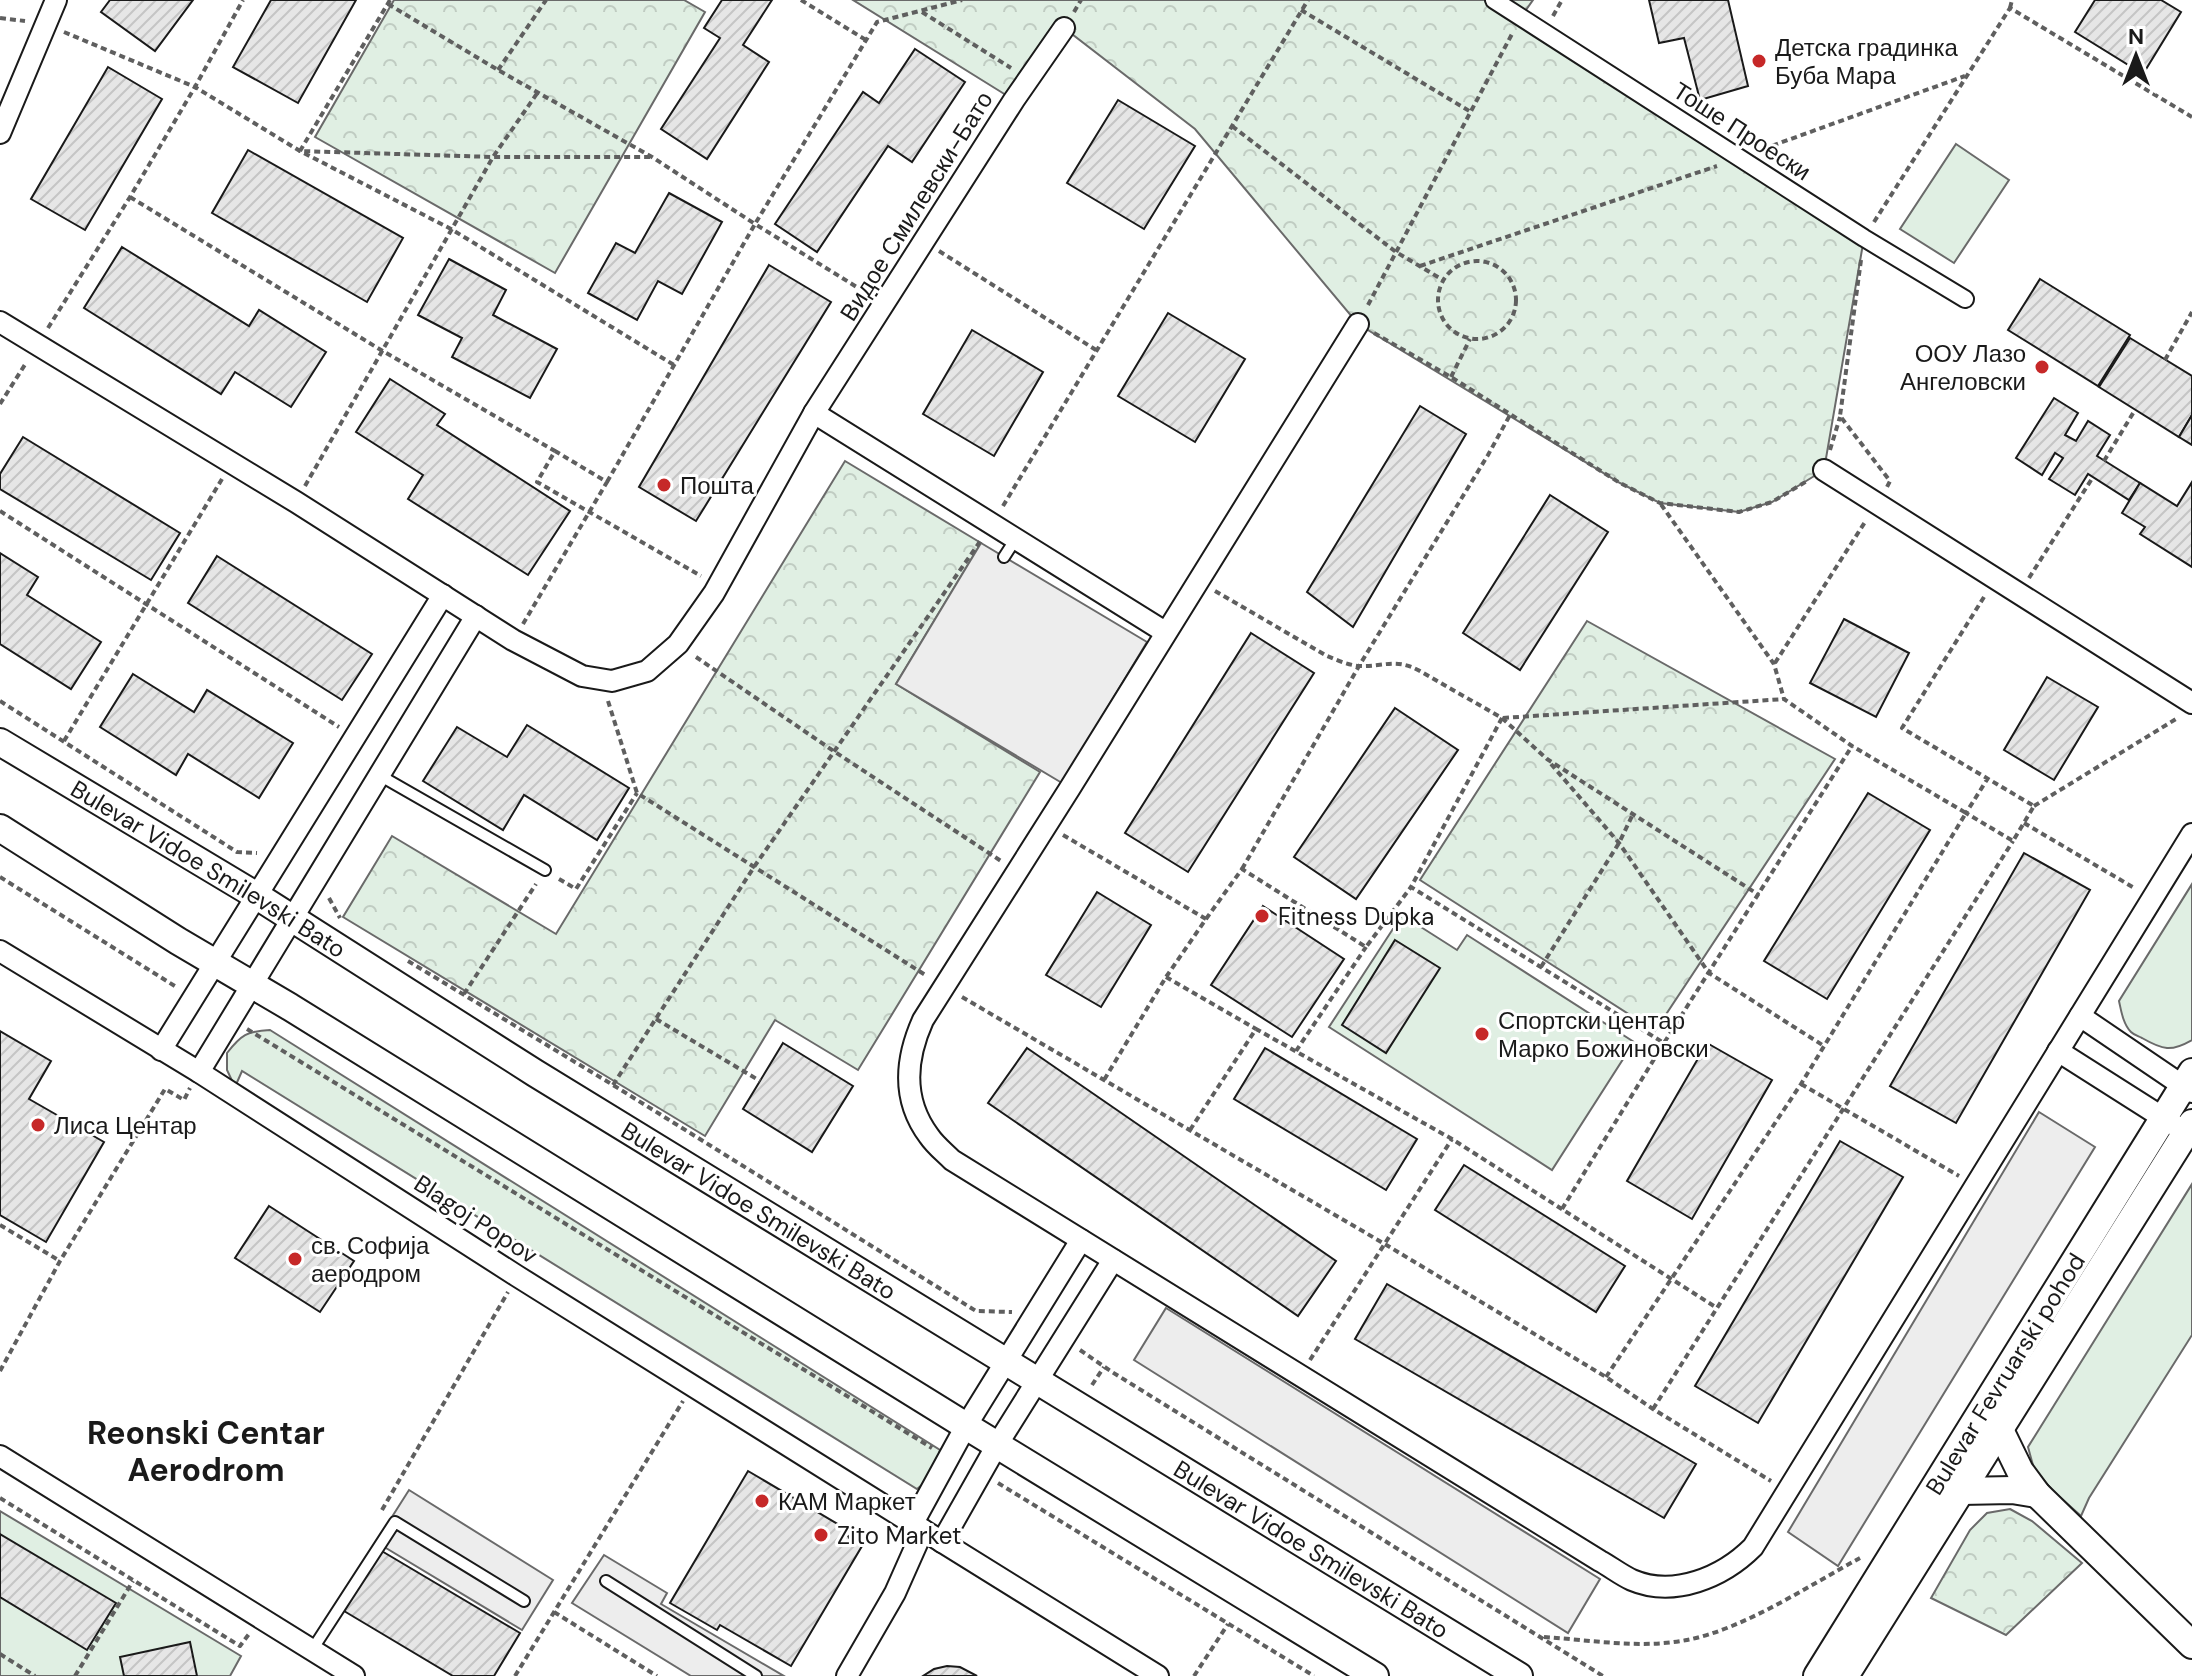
<svg xmlns="http://www.w3.org/2000/svg" width="2192" height="1676" viewBox="0 0 2192 1676" font-family="'DM Sans',sans-serif">
<defs>
<pattern id="forest-crowns" width="20" height="18" patternUnits="userSpaceOnUse" patternTransform="scale(2)"><rect width="20" height="18" fill="#e0efe3"/><path d="M2 6a3 3 0 1 1 6 0M12 15a3 3 0 1 1 6 0" fill="none" stroke="#c0ccc2"/></pattern>
<pattern id="building-hatch" width="6" height="6" patternUnits="userSpaceOnUse" patternTransform="scale(2)"><rect width="6" height="6" fill="#e6e6e6"/><path d="M-1 1l2-2M0 6l6-6M5 7l2-2" fill="none" stroke="#c5c5c5"/></pattern>
</defs>
<rect width="100%" height="100%" fill="#fff"/>
<!-- grass -->
<g fill="#e0efe3" stroke="#6a6a6a" stroke-width="2">
<path d="M1956,144L2009,180L1954,263L1900,229Z"/>
<path d="M2192,884V1040C2171,1052 2163,1050 2142,1038C2138,1036 2134,1035 2131,1032C2123,1024 2121,1010 2119,1001Z"/>
<path d="M1402,915L1457,950L1467,935L1634,1042L1552,1170L1329,1027Z"/>
<path d="M270,1030L940,1450C936,1467 932,1478 917,1489L242,1071L235,1087L227,1070V1053C241,1035 247,1031 270,1030Z"/>
<path d="M2192,1184V1335L2089,1498L2081,1516L2053,1491L2034,1469L2028,1447Z"/>
<path d="M0,1511L241,1656L230,1676H0Z"/>
</g>
<!-- forest -->
<g fill="url(#forest-crowns)" stroke="#6a6a6a" stroke-width="2">
<path d="M394,0H684L705,12L555,273L315,137Z"/>
<path d="M853,0H1533L1521,17L1864,238L1824,470L1772,502L1739,512L1660,503L1620,483L1358,324L1195,129L1064,28L1014,100Z"/>
<path d="M845,461L981,543L896,684L1040,772L858,1070L775,1020L705,1136L343,917L392,836L556,934Z"/>
<path d="M1587,621L1835,759L1655,1031L1420,880Z"/>
<path d="M2010,1509L2032,1521L2082,1563L2006,1635L1931,1598L1970,1530L1987,1513Z"/>
</g>
<!-- parking -->
<g fill="#ededed" stroke="#6a6a6a" stroke-width="2">
<path d="M981,543L1147,642L1062,783L896,684Z"/>
<path d="M2039,1112L2095,1147L1838,1566L1788,1532Z"/>
<path d="M1166,1308L1600,1579L1568,1633L1134,1360Z"/>
<path d="M409,1490L553,1580L522,1630L376,1542Z"/>
<path d="M604,1555L667,1593L661,1604L784,1676H691L572,1603Z"/>
</g>
<!-- building -->
<g fill="url(#building-hatch)" stroke="#1a1a1a" stroke-width="2">
<path d="M110,0H193L155,51L101,12Z"/>
<path d="M271,0H356L298,103L233,67Z"/>
<path d="M722,0H772L743,45L769,62L707,159L661,129L720,38L704,28Z"/>
<path d="M1649,0H1728L1748,86L1700,100L1684,38L1659,43Z"/>
<path d="M2095,0H2161L2181,12L2143,74L2075,32Z"/>
<path d="M915,49L965,82L912,162L888,146L817,252L775,224L863,92L879,103Z"/>
<path d="M108,67L162,99L85,230L31,199Z"/>
<path d="M1118,100L1195,146L1144,229L1067,183Z"/>
<path d="M248,150L403,238L367,302L212,213Z"/>
<path d="M669,193L722,222L682,294L658,281L637,320L588,293L616,243L635,253Z"/>
<path d="M122,247L249,326L259,310L326,352L291,407L235,372L221,394L84,308Z"/>
<path d="M449,259L506,290L493,315L557,349L530,398L452,357L462,338L418,315Z"/>
<path d="M769,265L831,302L696,521L639,487Z"/>
<path d="M2040,279L2130,335L2098,386L2008,330Z"/>
<path d="M1168,313L1245,359L1195,442L1118,396Z"/>
<path d="M972,330L1043,372L994,456L923,414Z"/>
<path d="M2130,338L2192,376V415L2179,437L2099,387Z"/>
<path d="M390,379L445,414L437,425L570,511L528,575L408,499L423,475L356,432Z"/>
<path d="M2054,398L2078,413L2065,435L2076,441L2088,421L2110,435L2097,456L2140,483L2129,500L2088,474L2075,495L2049,479L2063,458L2055,453L2042,475L2016,458Z"/>
<path d="M1420,406L1466,434L1353,627L1307,592Z"/>
<path d="M2192,415V445L2179,437Z"/>
<path d="M23,437L180,533L151,580L0,489V474Z"/>
<path d="M2192,482V567L2140,534L2145,527L2122,513L2140,483L2177,506Z"/>
<path d="M1550,495L1608,532L1520,670L1463,633Z"/>
<path d="M0,553L38,577L27,595L101,642L71,689L0,644Z"/>
<path d="M217,556L372,654L342,700L188,603Z"/>
<path d="M1844,619L1909,653L1876,717L1810,683Z"/>
<path d="M1251,633L1314,673L1188,872L1125,833Z"/>
<path d="M133,674L194,712L207,690L293,743L259,798L188,754L176,775L100,727Z"/>
<path d="M2047,677L2098,707L2054,780L2004,750Z"/>
<path d="M1395,708L1458,750L1356,899L1294,857Z"/>
<path d="M527,725L629,788L597,840L524,795L503,830L423,781L457,727L507,757Z"/>
<path d="M1868,793L1930,830L1827,999L1764,961Z"/>
<path d="M2024,853L2090,890L1956,1123L1890,1086Z"/>
<path d="M1097,892L1151,925L1101,1007L1046,975Z"/>
<path d="M1263,906L1344,959L1292,1037L1211,985Z"/>
<path d="M1395,940L1440,968L1386,1053L1342,1025Z"/>
<path d="M0,1031L51,1061L29,1099L104,1142L46,1242L0,1215Z"/>
<path d="M783,1043L853,1086L812,1152L743,1109Z"/>
<path d="M1707,1043L1772,1080L1692,1219L1627,1181Z"/>
<path d="M1027,1048L1336,1261L1298,1316L988,1103Z"/>
<path d="M1265,1048L1417,1139L1386,1190L1234,1099Z"/>
<path d="M1840,1141L1903,1177L1758,1423L1695,1386Z"/>
<path d="M1464,1165L1625,1266L1596,1312L1435,1210Z"/>
<path d="M269,1206L354,1261L320,1312L235,1258Z"/>
<path d="M1387,1284L1696,1464L1664,1518L1355,1339Z"/>
<path d="M748,1471L841,1526L850,1539L862,1546L791,1666L720,1625L717,1630L670,1603Z"/>
<path d="M0,1534L116,1603L87,1650L0,1597Z"/>
<path d="M380,1550L520,1633L494,1676H453L344,1611Z"/>
<path d="M190,1642L197,1676H124L120,1657Z"/>
<path d="M947,1666L960,1667L977,1676H923L934,1669Z"/>
</g>
<g fill="none" stroke-linecap="round" stroke-linejoin="round">
<defs>
<g id="service">
<path d="M1004,557L1015,540"/>
<path d="M379,775L545,870"/>
<path d="M606,1581L756,1676"/>
<path d="M312,1650L395,1522L524,1601"/>
</g>
<path id="pedestrian" d="M1494,0L1864,238L1965,299"/>
<g id="minor">
<path d="M0,133L56,0"/>
<path d="M0,322L296,502L513,640L582,676L612,681L647,671L678,644L714,593L814,413L1014,100L1064,28"/>
<path d="M1358,324L1070,788L923,1020C905,1060 902,1100 929,1136C935,1145 944,1152 952,1160L1600,1561C1611,1567 1621,1575 1632,1580C1674,1598 1723,1577 1753,1547L2192,834"/>
<path d="M814,413L1165,632"/>
<path d="M1824,470L2192,703"/>
<path d="M0,951L199,1072L517,1276L923,1530"/>
<path d="M2080,1016L2192,1092"/>
<path d="M161,1050L443,595"/>
<path d="M2058,1051L2176,1126"/>
<path d="M199,1072L476,616"/>
<path d="M0,1456L354,1676"/>
<path d="M913,1523L966,1426L1081,1240"/>
<path d="M942,1542L997,1445L1113,1260"/>
<path d="M847,1676L895,1593L923,1530L1158,1676"/>
</g>
<g id="tertiary">
<path id="s1" d="M0,742L257,896L535,1073L1519,1676"/>
<path d="M0,828L178,941L290,1007L966,1426L1375,1676"/>
<path d="M2000,1430L2020,1471L2037,1494L2192,1645"/>
<path d="M1961,1491L2012,1490L2037,1494"/>
<path id="s2" d="M1817,1676L2192,1072"/>
<path d="M1845,1676L2192,1123"/>
</g>
</defs>
<!-- service casing -->
<use href="#service" stroke="#1a1a1a" stroke-width="14"/>
<!-- pedestrian casing -->
<use href="#pedestrian" stroke="#1a1a1a" stroke-width="20"/>
<!-- minor casing -->
<use href="#minor" stroke="#1a1a1a" stroke-width="24"/>
<!-- tertiary casing -->
<use href="#tertiary" stroke="#1a1a1a" stroke-width="30"/>
<!-- path -->
<g stroke="#5f5f5f" stroke-width="4" stroke-dasharray="6 4" stroke-linecap="butt">
<path d="M390,0L300,151L493,157H650"/>
<path d="M801,0L866,40"/>
<path d="M388,4L498,70L652,157L755,224L877,22L962,0"/>
<path d="M2010,8L2012,0"/>
<path d="M1301,10L1471,112"/>
<path d="M922,12L1011,68"/>
<path d="M1074,12L1081,0"/>
<path d="M1553,16L1562,0"/>
<path d="M0,18L25,21"/>
<path d="M64,32L195,87L243,0"/>
<path d="M498,70L546,0"/>
<path d="M1232,126L1396,252L1443,280"/>
<path d="M1763,149L1965,76"/>
<path d="M130,197L381,350L555,451"/>
<path d="M1874,222L2010,8L2192,117"/>
<path d="M939,251L1096,350"/>
<path d="M1861,260L1840,416L1890,481L1887,487"/>
<circle cx="1477" cy="300" r="39"/>
<path d="M1420,266L1717,166"/>
<path d="M1368,305L1512,34"/>
<path d="M48,328L130,197L195,87L300,151L451,229L674,365"/>
<path d="M1374,333L1451,377L1620,483L1660,503L1739,512L1772,502L1807,481"/>
<path d="M2165,360L2192,312"/>
<path d="M1451,377L1470,339"/>
<path d="M0,404L26,363"/>
<path d="M1830,450L1840,417"/>
<path d="M2104,461L2135,410"/>
<path d="M607,482L755,224L868,294"/>
<path d="M305,486L493,157L538,92"/>
<path d="M1003,506L1308,0"/>
<path d="M0,511L339,727"/>
<path d="M2029,578L2093,477"/>
<path d="M1215,591L1327,656C1337,660 1348,665 1359,666C1383,667 1395,658 1418,670L1502,718L1547,759L1759,895"/>
<path d="M1984,597L1902,728L2034,806L2013,841L1966,813L1988,778"/>
<path d="M523,624L607,482L555,451L537,482L701,576"/>
<path d="M696,657L835,752L1001,861"/>
<path d="M1775,663L1865,522"/>
<path d="M0,701L237,852L257,853"/>
<path d="M608,701L637,793L927,976"/>
<path d="M1502,718L1411,887L1664,1043L1852,746"/>
<path d="M1503,718L1784,699"/>
<path d="M64,741L222,479"/>
<path d="M1551,764L1619,843L1709,973L1824,1046"/>
<path d="M2034,806L2176,719"/>
<path d="M2024,823L2136,889"/>
<path d="M1063,835L1206,919L1166,977L1104,1080"/>
<path d="M1242,869L1359,666L1488,455L1510,415"/>
<path d="M0,877L178,988"/>
<path d="M559,879L576,889L637,793"/>
<path d="M329,898L340,918"/>
<path d="M1206,919L1242,869L1366,947L1411,887"/>
<path d="M408,961L613,1085L976,1311L1012,1312"/>
<path d="M1541,967L1619,843L1633,814"/>
<path d="M1166,977L1256,1029"/>
<path d="M464,994L536,884"/>
<path d="M962,997L1383,1243L1606,1377L1653,1409L1771,1481"/>
<path d="M656,1019L760,1081"/>
<path d="M247,1029L932,1448"/>
<path d="M1296,1051L1366,947"/>
<path d="M1801,1084L1959,1176"/>
<path d="M613,1085L754,867L981,540"/>
<path d="M1190,1130L1256,1029L1452,1139L1717,1308"/>
<path d="M1562,1209L1664,1043"/>
<path d="M0,1225L60,1261"/>
<path d="M1080,1350L1112,1372L1603,1676"/>
<path d="M1310,1360L1452,1139"/>
<path d="M0,1371L60,1261L165,1089L184,1100L190,1088"/>
<path d="M1606,1377L1801,1084L1966,813L1852,746L1784,699L1774,664L1660,503"/>
<path d="M1092,1385L1104,1367"/>
<path d="M1653,1409L2013,841"/>
<path d="M998,1483L1314,1676"/>
<path d="M0,1498L240,1646L249,1634"/>
<path d="M382,1510L508,1292"/>
<path d="M554,1612L657,1676"/>
<path d="M1544,1637C1590,1640 1641,1649 1687,1640C1744,1629 1808,1586 1860,1558"/>
<path d="M0,1654L35,1676"/>
<path d="M75,1676L133,1581"/>
<path d="M515,1676L683,1401"/>
<path d="M1194,1676L1228,1624"/>
</g>
<!-- service -->
<use href="#service" stroke="#fff" stroke-width="10"/>
<!-- pedestrian -->
<use href="#pedestrian" stroke="#fff" stroke-width="16"/>
<!-- minor -->
<use href="#minor" stroke="#fff" stroke-width="20"/>
<!-- tertiary -->
<use href="#tertiary" stroke="#fff" stroke-width="26"/>
</g>
<!-- markers -->
<g fill="#c62828" stroke="#fff" stroke-width="3">
<circle cx="1759" cy="61" r="8"/>
<circle cx="2042" cy="367" r="8"/>
<circle cx="664" cy="485" r="8"/>
<circle cx="1262" cy="916" r="8"/>
<circle cx="1482" cy="1034" r="8"/>
<circle cx="38" cy="1125" r="8"/>
<circle cx="295" cy="1259" r="8"/>
<circle cx="762" cy="1501" r="8"/>
<circle cx="821" cy="1535" r="8"/>
</g>
<g text-anchor="middle" dominant-baseline="central" stroke-width="6" stroke-linejoin="round" paint-order="stroke">
<!-- poi labels -->
<g font-size="24" fill="#1a1a1a" stroke="#fff" text-anchor="start">
<text x="1775" y="47">Детска градинка<tspan x="1775" dy="28">Буба Мара</tspan></text>
<text x="2026" y="353" text-anchor="end">ООУ Лазо<tspan x="2026" dy="28">Ангеловски</tspan></text>
<text x="680" y="485">Пошта</text>
<text x="1278" y="916">Fitness Dupka</text>
<text x="1498" y="1020">Спортски центар<tspan x="1498" dy="28">Марко Божиновски</tspan></text>
<text x="54" y="1125">Лиса Центар</text>
<text x="311" y="1245">св. Софија<tspan x="311" dy="28">аеродром</tspan></text>
<text x="778" y="1501">КАМ Маркет</text>
<text x="837" y="1535">Zito Market</text>
</g>
<!-- street labels -->
<g font-size="24" fill="#1a1a1a" stroke="#fff">
<text transform="translate(1742 131) rotate(33)">Тоше Проески</text>
<text transform="translate(916 206) rotate(-58)">Видое Смилевски-Бато</text>
<text stroke="none"><textPath href="#s1" startOffset="244">Bulevar Vidoe Smilevski Bato</textPath></text>
<text stroke="none"><textPath href="#s1" startOffset="892">Bulevar Vidoe Smilevski Bato</textPath></text>
<text transform="translate(476 1219) rotate(33)">Blagoj Popov</text>
<text stroke="none"><textPath href="#s2" startOffset="356">Bulevar Fevruarski pohod</textPath></text>
<text stroke="none"><textPath href="#s1" startOffset="1540">Bulevar Vidoe Smilevski Bato</textPath></text>
</g>
<!-- district labels -->
<g font-size="32" font-weight="bold" fill="#1a1a1a" stroke="#fff">
<text x="206" y="1433">Reonski Centar<tspan x="206" dy="37">Aerodrom</tspan></text>
</g>
</g>
<!-- north arrow -->
<g transform="translate(2136 56)" stroke="#ffffff" stroke-width="6" paint-order="stroke">
<path d="M0-6L14 30L0 20L-14 30Z" fill="#1a1a1a"/>
<text y="-12" font-size="22" font-weight="bold" text-anchor="middle" fill="#1a1a1a">N</text>
</g>
</svg>
